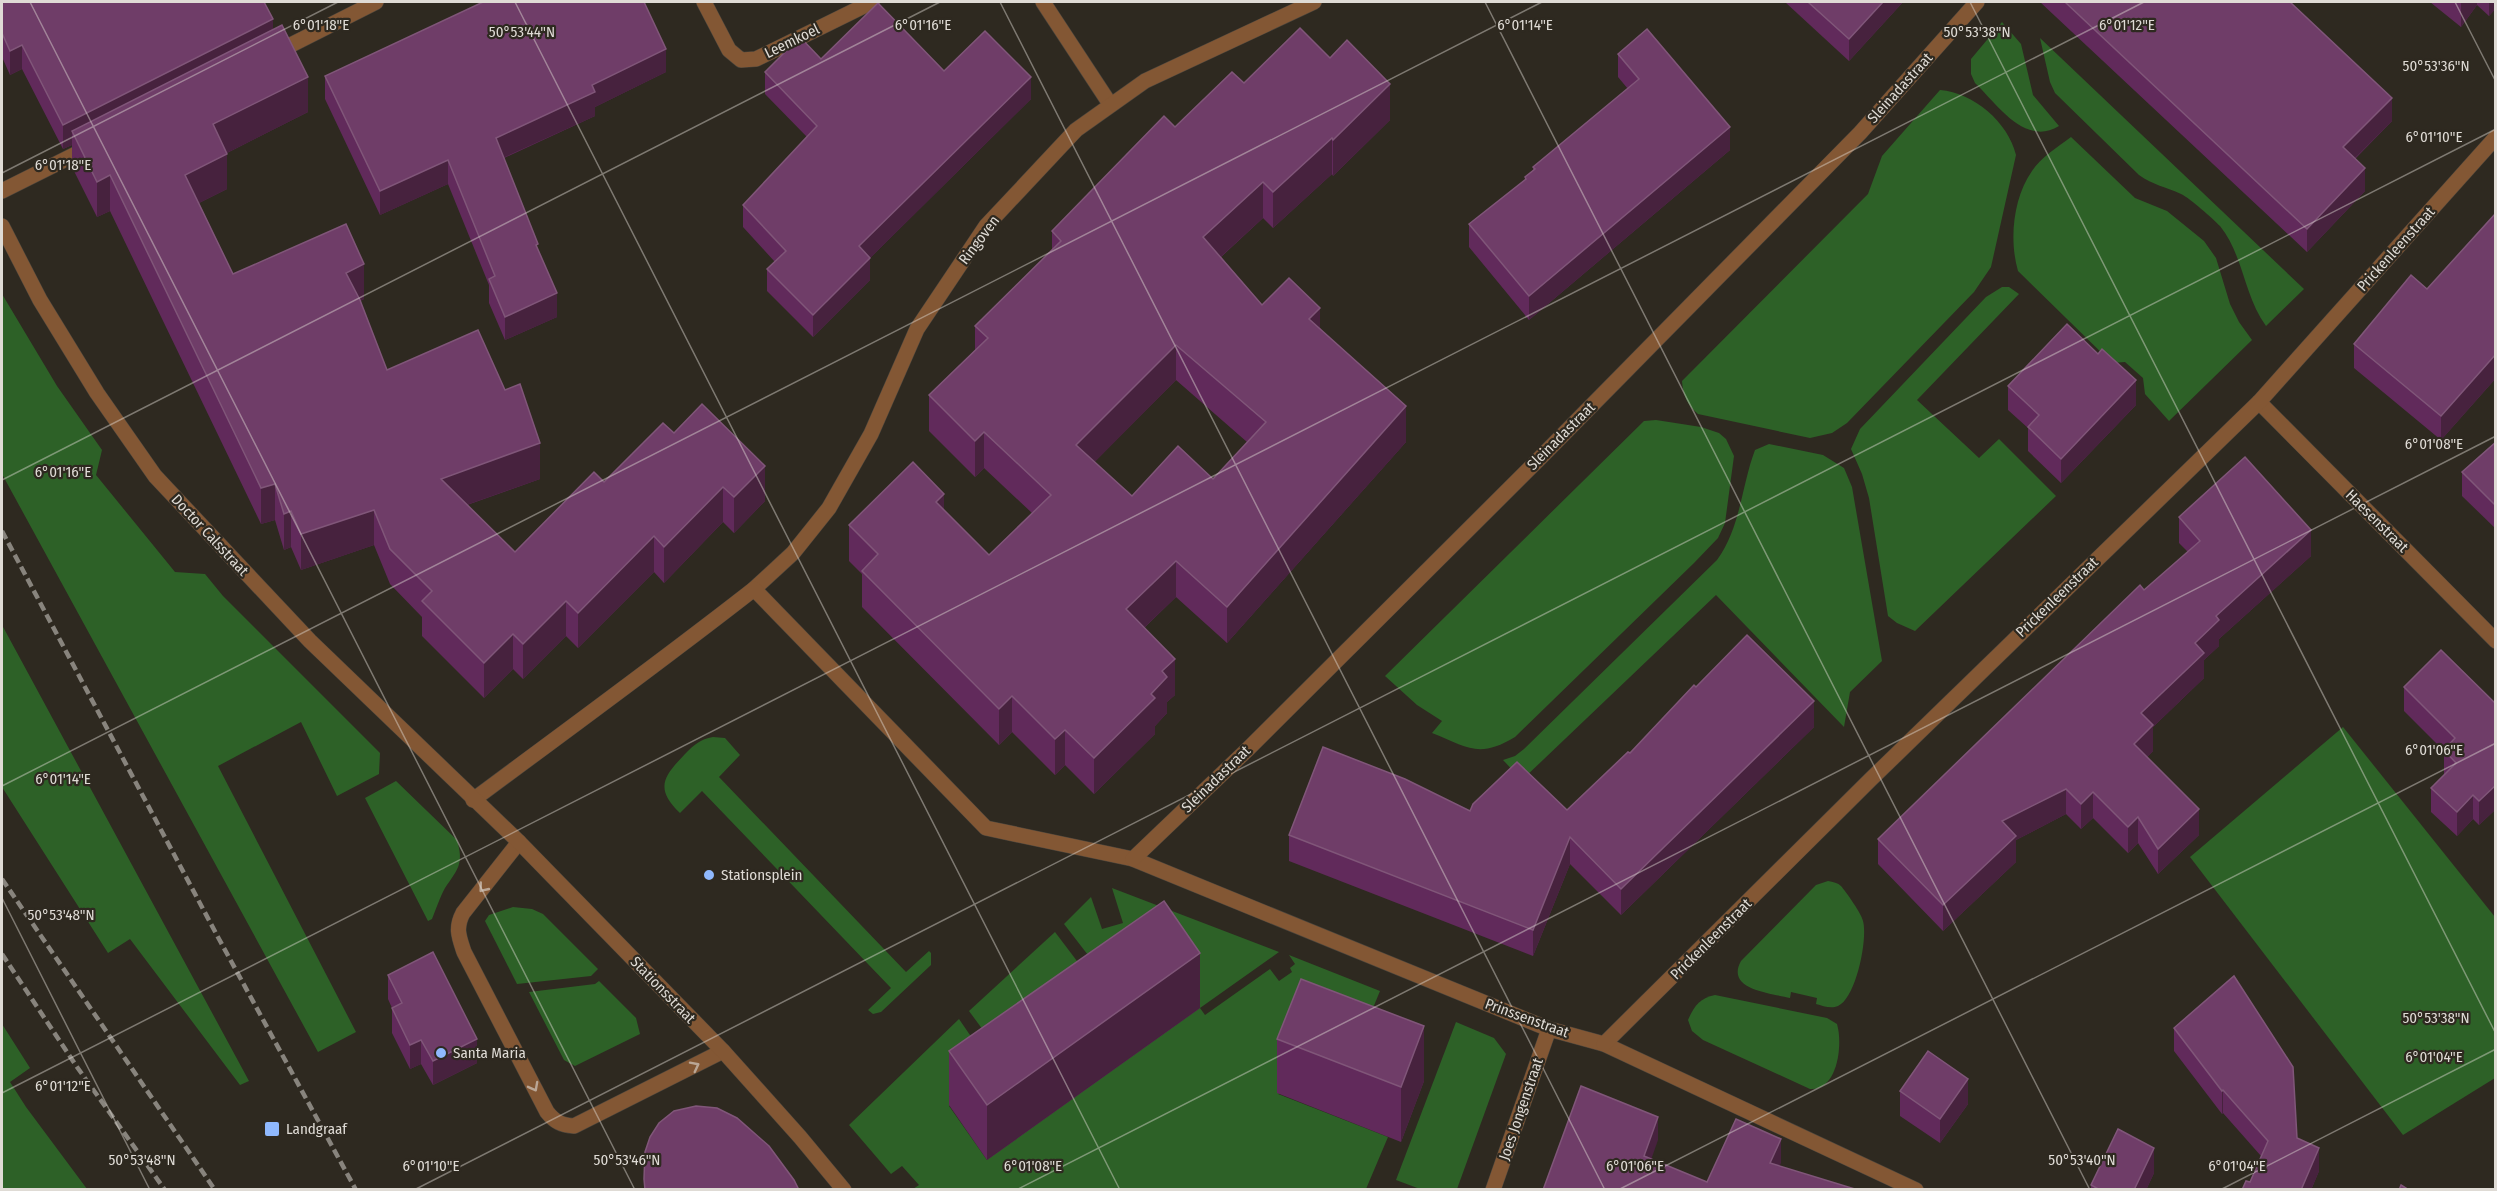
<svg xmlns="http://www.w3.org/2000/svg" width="2497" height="1191" viewBox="0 0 2497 1191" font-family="'Fira Sans Condensed',sans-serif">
<rect width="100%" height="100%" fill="#2e2920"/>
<!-- green -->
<g fill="#2d6127">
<path d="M2002,22L2021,44L2033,95L2059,126C2025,147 1997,104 1975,83L1971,74V59Z"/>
<path d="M2040,38L2304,289L2266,326C2244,296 2243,254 2220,226C2212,218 2191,199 2181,194C2166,187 2153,185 2139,175L2055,93L2050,82Z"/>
<path d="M1940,90C1974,93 2008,122 2016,155L1991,267L1974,292L1847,423L1832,433L1810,438L1698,414C1687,405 1683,395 1682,381L1868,194L1882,156Z"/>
<path d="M2071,137L2135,198L2167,211L2204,241L2216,258L2230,304L2239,322L2252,340L2169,421L2145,394L2143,378L2125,362L2112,363L2018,271C2009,240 2013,198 2032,171C2041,157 2058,147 2071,137Z"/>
<path d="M2002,287H2009L2019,294L1917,400L1979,458L1999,439L2056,496L1915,631L1897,623L1888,616L1869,498L1862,474L1851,449L1860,429L1986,297Z"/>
<path d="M2,294L57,386L102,450L96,475L175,572L205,574L223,596L380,753L379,774L337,796L301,722L218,766L356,1032L318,1052L2,474Z"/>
<path d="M1656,420L1701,427L1719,433L1726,439L1734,456L1725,523L1718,538L1694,563L1515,737C1479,759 1467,747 1432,733L1442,721L1417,705L1385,676L1644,421Z"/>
<path d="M1769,444L1823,455L1844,468L1852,487L1882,661L1850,692L1844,727L1716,595L1522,780L1503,760L1515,756L1524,749L1717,560C1741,527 1741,487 1755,450Z"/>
<path d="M2,625L249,1081L240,1085L130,939L108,953L2,787Z"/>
<path d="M2343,727L2495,917V1078L2403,1135L2190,857Z"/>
<path d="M713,737L725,738L740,755L719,777L906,972L929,951L931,953V965L881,1012L873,1014L868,1010L891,988L702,791L680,813C654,788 664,776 685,754C694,745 700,739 713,737Z"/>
<path d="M396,781L457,840C464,864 458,869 445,888C440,897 436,909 432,919L428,921L365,798Z"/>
<path d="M1828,881C1833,882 1838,883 1841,886C1846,892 1862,914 1863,921C1868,939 1856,998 1838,1006C1831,1009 1823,1006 1816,1004L1817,998L1791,992L1790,998C1771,993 1725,990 1741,961L1816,885Z"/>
<path d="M1112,888L1279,952L1200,1008L1205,1015L1270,969L1279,981L1292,972L1290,968L1295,964L1289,955L1380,991L1354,1054L1278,1094L1388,1137L1366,1189H913L919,1185L902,1166L891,1174L849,1125L959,1019L996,1073L949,1106L987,1160L1115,990L1064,924L1091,897L1102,929L1123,923Z"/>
<path d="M513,907L532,909L543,914L598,969L591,976L517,984L485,921L489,915Z"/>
<path d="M1055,932L1105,998L1008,1064L969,1011Z"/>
<path d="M599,981L636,1018L640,1034L575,1066L564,1060L529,992L595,984Z"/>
<path d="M1715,995L1827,1018L1837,1024C1843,1044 1838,1091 1810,1089L1703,1040L1692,1031L1688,1020C1694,1006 1700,998 1715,995Z"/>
<path d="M1456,1022L1494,1038L1506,1054L1457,1189H1420L1396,1180Z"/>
<path d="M2,1024L30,1068L10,1082L26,1107L87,1189H2Z"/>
</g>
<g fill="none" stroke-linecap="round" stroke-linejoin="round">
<defs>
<g id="minor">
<path d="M704,2L729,50L741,60L756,59L872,2"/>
<path d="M1043,2L1110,104"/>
<path d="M275,53L376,2"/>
<path d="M2,191L90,147"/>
<path d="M2259,402L2496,641"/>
<path d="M754,589L793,553L829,508L871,434L917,329L986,226L1076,130L1145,81L1314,2"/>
<path d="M473,800C567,730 662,661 754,589L986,828L1133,859L1549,1029L1604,1044L1916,1190"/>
<path d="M519,842L463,913C455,928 459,937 464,952L547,1112C555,1122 561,1125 574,1126L723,1051"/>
<path d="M1133,859L1248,749L1542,456L1860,133L1977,2"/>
<path d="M1604,1044L1870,780L2259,402L2496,137"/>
<path d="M1493,1190L1549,1029"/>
</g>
<path id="tertiary" d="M2,226L40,300L97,393L155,476L310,641L519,842L723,1051L800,1137L844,1190"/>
</defs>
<!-- minor casing -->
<use href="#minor" stroke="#4a453d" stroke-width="16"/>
<!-- tertiary casing -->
<use href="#tertiary" stroke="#4a453d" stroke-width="16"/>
<!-- minor -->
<use href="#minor" stroke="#835734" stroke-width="15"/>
<!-- tertiary -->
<use href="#tertiary" stroke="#835734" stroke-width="15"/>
<!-- rail -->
<g stroke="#88847d" stroke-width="4.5" stroke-dasharray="9 4.5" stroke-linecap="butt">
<path d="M2,531L219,939L356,1190"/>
<path d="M2,879L215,1190"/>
<path d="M2,954L77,1067L165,1190"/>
</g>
</g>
<!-- wall -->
<g fill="#612a5b" fill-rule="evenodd">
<path d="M2,2L273,30L308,112L227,153V189L199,203L233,274L364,299L360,301L387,370L540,479L467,505L515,552L604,482L674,433L765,501L734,533L723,522L664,583L654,572L578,648L566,636L523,679L513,669L484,698L422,636V617L390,584L374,545L301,570L291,547L284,550L275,520L261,524L110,211L97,217L72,167V145L63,149L22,69L10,75L2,57Z"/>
<path d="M1785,2H1903L1849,61Z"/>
<path d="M2040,2H2290L2392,121L2355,159L2365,191L2307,252Z"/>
<path d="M2430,2H2496V8L2489,16L2477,5L2461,27Z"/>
<path d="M1618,54L1730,150L1529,320L1469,247V224L1525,180V177L1533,170V167L1628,89L1618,77Z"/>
<path d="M821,59L944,71L1031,99L870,258V280L813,337L767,291V269L775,262L743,227V205L807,137L765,94V72Z"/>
<path d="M666,72L595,107V116L504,158L538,250L557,317L505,340L489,303V285L448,184L380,215L325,99V76Z"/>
<path d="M1244,83L1390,120L1333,176L1332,174L1273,228L1263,218L1221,257L1262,305L1320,328L1406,442L1227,643L1176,597L1144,628L1175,695L1167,702V713L1155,726V734L1094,794L1065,765L1055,775L1012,732L999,745L862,607V574L849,561V525L944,510L989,555L1032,513L984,468L975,477L929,431V395L975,350V326L1052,250V231L1175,127ZM1176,380L1247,442L1213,479L1132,496L1094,462Z"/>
<path d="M2496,213V378L2441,440L2354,368V344L2427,289Z"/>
<path d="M2098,354L2136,405L2061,483L2028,451V428L2008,410V386Z"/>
<path d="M2496,442V529L2462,496V472Z"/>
<path d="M2179,517L2311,556L2219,639V646L2204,660V678L2153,727V751L2147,757L2199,835L2158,874L2138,843L2128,853L2093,818L2081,829L2066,814L2016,840V862L1943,931L1878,864V839L2144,590L2188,552L2179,543Z"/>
<path d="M1696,687L1814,727L1621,915L1570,864L1533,956L1289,861V835L1470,811L1567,810L1630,753Z"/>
<path d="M2404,687L2496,704V809L2479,825L2473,819L2457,836L2431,812V788L2444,775V751L2404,711Z"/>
<path d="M388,975L477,1063L433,1085L421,1064L410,1069L392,1033V1008L388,999Z"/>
<path d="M1200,1008L987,1160L949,1105V1051Z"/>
<path d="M2174,1028L2297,1138L2319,1171L2311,1190H2242L2250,1182L2261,1156L2223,1113L2222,1114L2174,1051Z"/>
<path d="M1277,1039L1424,1081L1401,1142L1277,1093Z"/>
<path d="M1900,1091L1968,1104L1940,1143L1900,1116Z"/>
<path d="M2154,1173L2146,1190H2091V1185Z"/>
</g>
<!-- shaded-wall -->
<g fill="#47223e">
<path d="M1883,2H1903L1849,61V39Z"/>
<path d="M2462,2H2477V5L2461,27V3Z"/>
<path d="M2489,2H2496V8L2489,16Z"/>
<path d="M273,19V43L72,131V145L63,149V125Z"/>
<path d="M22,45V69L10,75V51Z"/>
<path d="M666,49V72L595,107V116L496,161V138L592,85Z"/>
<path d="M308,77V112L213,160V124Z"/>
<path d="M1031,77V99L859,269V246Z"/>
<path d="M1390,84V120L1333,176V140Z"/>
<path d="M2392,98V121L2343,170V147Z"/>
<path d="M1730,127V150L1529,320V296Z"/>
<path d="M1332,138V174L1273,228V192Z"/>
<path d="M227,154V189L185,210V175Z"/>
<path d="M448,160V184L380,215V191Z"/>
<path d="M2365,168V191L2307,252V229Z"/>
<path d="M110,175V211L97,217V182Z"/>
<path d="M1263,182V218L1203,273V237Z"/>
<path d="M870,258V280L813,337V315Z"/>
<path d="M364,264V299L346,308V273Z"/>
<path d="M557,293V317L505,340V317Z"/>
<path d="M1320,308V344L1309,319Z"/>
<path d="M1176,345V380L1076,481V445Z"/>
<path d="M2496,354V378L2441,440V416Z"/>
<path d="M2136,380V405L2061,483V459Z"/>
<path d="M1406,406V442L1227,643V607Z"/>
<path d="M984,432V468L975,477V441Z"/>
<path d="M540,443V479L441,514V479Z"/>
<path d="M765,466V501L734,533V497Z"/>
<path d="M275,484V520L261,524V488Z"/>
<path d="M723,487V522L664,583V547Z"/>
<path d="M944,494V530L936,502Z"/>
<path d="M374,510V545L301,570V534Z"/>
<path d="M291,511V547L284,550V514Z"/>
<path d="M2311,530V556L2219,639V646L2204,660V678L2153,727V751L2134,770V744L2141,713L2216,616Z"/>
<path d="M654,536V572L578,648V613Z"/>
<path d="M1176,561V597L1126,645V609Z"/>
<path d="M566,601V636L523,679V644Z"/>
<path d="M513,634V669L484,698V663Z"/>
<path d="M1175,659V695L1167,702V713L1155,726V734L1094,794V758L1151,694L1162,671Z"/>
<path d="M1012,696V732L999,745V709Z"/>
<path d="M1814,701V727L1621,915V889Z"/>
<path d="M1065,730V765L1055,775V739Z"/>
<path d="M2496,785V809L2479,825V801Z"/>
<path d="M2066,789V814L2016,840V862L1943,931V905L2002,821Z"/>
<path d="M2093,792V818L2081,829V804Z"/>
<path d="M2473,795V819L2457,836V812Z"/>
<path d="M2199,809V835L2158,874V849Z"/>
<path d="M2138,817V843L2128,853V827Z"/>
<path d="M1570,837V864L1533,956V930Z"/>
<path d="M1200,953V1008L987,1160V1105Z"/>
<path d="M1424,1026V1081L1401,1142V1087Z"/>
<path d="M477,1039V1063L433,1085V1061Z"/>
<path d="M421,1040V1064L410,1069V1045Z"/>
<path d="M1968,1079V1104L1940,1143V1119Z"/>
<path d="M2223,1090V1113L2222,1114V1091Z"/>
<path d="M1658,1117V1140L1644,1180V1156Z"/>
<path d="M1781,1139V1163L1770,1186V1163Z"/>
<path d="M2154,1148V1173L2146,1190H2134Z"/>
<path d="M2319,1148V1171L2311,1190H2301Z"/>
</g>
<!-- building -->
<g fill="#6f3d68" stroke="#805679" stroke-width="1.5" fill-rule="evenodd">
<path d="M2,2H264L273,19L63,125L22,45L10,51L2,33Z"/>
<path d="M483,2H644L666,49L592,85L595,92L496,138L538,244L536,245L557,293L505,317L489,279L495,276L448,160L380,191L325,76Z"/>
<path d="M1808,2H1883L1849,39Z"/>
<path d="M2065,2H2290L2392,98L2343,147L2365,168L2307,229Z"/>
<path d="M878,3L944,71L985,31L1031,77L859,246L870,258L813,315L767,269L786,251L743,205L817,126L765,72L800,37L821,59Z"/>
<path d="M282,25L308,77L213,124L227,154L185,175L233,274L346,224L364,264L346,273L360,300L387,370L478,330L505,390L520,384L540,443L441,479L515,552L594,472L604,482L663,423L674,433L702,404L765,466L734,497L723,487L664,547L654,536L578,613L566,601L523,644L513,634L484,663L422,601L432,591L390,549L374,510L301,534L291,511L284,514L275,484L261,488L110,175L97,182L72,131Z"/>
<path d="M1300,28L1330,58L1347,40L1390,84L1333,140L1332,138L1273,192L1263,182L1203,237L1262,305L1289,278L1320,308L1309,319L1406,406L1227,607L1176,561L1126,609L1175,659L1162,671L1167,677L1151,694L1155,698L1094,758L1065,730L1055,739L1012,696L999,709L862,571L878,554L849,525L913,462L944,494L936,502L989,555L1051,495L984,432L975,441L929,395L988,338L975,326L1061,241L1052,231L1164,116L1175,127L1232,72L1244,83ZM1176,345L1266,422L1213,479L1178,446L1132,496L1076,445Z"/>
<path d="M1647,29L1730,127L1529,296L1469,224L1526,179L1525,177L1535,169L1533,167L1639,79L1618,54Z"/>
<path d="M2496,213V354L2441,416L2354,344L2411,275L2427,289Z"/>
<path d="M2067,324L2098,354L2102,349L2136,380L2061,459L2028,427L2039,415L2008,386Z"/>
<path d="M2496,442V506L2462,472Z"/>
<path d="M2245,457L2311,530L2216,616L2219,620L2195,643L2204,653L2141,713L2153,725L2134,744L2199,809L2158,849L2138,817L2128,827L2093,792L2081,804L2066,789L2002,821L2016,836L1943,905L1878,839L2140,585L2144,590L2200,541L2179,517Z"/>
<path d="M1747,635L1814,701L1621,889L1570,837L1533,930L1289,835L1323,747L1405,779L1470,811L1473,804L1517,762L1567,810L1628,752L1630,753L1694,685L1696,687Z"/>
<path d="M2441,650L2496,704V785L2479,801L2473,795L2457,812L2431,788L2456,763L2444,750L2455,738L2404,687Z"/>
<path d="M1164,901L1200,953L987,1105L949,1051Z"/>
<path d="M433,952L477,1039L433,1061L421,1040L410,1045L392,1008L402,1003L388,975Z"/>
<path d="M2234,976L2293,1067L2297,1138L2319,1148L2301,1190H2242L2246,1181L2250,1182L2268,1141L2223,1090L2222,1091L2174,1028Z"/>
<path d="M1301,979L1424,1026L1401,1087L1277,1039Z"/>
<path d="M1928,1051L1968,1079L1940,1119L1900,1091Z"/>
<path d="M1581,1086L1658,1117L1644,1156L1707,1182L1736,1119L1781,1139L1770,1163L1858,1190H1543Z"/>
<path d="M696,1106L717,1108L737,1118L769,1146L794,1180L799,1190H645L644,1179L645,1152L650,1137L659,1123L674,1111Z"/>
<path d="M2118,1129L2154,1148L2134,1190H2100L2091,1185Z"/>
<path d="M2401,1185L2409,1190H2399Z"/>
</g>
<!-- one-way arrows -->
<defs><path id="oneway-chevron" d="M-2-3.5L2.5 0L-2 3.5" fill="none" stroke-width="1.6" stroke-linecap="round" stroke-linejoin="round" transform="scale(1.5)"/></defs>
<g stroke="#baa695">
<use href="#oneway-chevron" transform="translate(483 888) rotate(129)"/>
<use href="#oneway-chevron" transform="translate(695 1066) rotate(-27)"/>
<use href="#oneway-chevron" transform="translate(534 1087) rotate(62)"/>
</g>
<!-- ticks -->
<path fill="none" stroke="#dfdbd5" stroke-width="1.5" stroke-opacity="0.45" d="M30,2L635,1190M515,2L1120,1190M1000,2L1605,1190M1485,2L2090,1190M1970,2L2496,1034M2455,2L2496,82M2,173L338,2M2,480L940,2M2,786L1542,2M2,898L150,1190M2,1093L2144,2M414,1190L2496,129M1016,1190L2496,436M1618,1190L2496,743M2220,1190L2496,1049"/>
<!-- markers -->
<g fill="#8fb8fd" stroke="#2e2920" stroke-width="2">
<circle cx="709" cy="875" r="6"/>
<circle cx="441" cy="1053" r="6"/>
<rect x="264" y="1121" width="16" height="16" rx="3"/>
</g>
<g text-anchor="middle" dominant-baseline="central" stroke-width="4.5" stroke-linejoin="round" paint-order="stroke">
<!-- street labels -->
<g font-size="15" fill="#dfdbd5" stroke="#2e2920">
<text transform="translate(792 41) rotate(-26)">Leemkoel</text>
<text transform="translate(1900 88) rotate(-48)">Sleinadastraat</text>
<text transform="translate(979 240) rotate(-53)">Ringoven</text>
<text transform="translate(2396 249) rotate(-48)">Prickenleenstraat</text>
<text transform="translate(1561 436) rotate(-45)">Sleinadastraat</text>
<text transform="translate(2377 521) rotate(45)">Haesenstraat</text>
<text transform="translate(210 535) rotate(47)">Doctor Calsstraat</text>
<text transform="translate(2057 597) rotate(-44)">Prickenleenstraat</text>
<text transform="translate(1216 779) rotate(-44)">Sleinadastraat</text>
<text transform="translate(1711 939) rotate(-45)">Prickenleenstraat</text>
<text transform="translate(663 990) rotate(46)">Stationsstraat</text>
<text transform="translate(1527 1018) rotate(20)">Prinssenstraat</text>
<text transform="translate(1521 1109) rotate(-71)">Joes Jongenstraat</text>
</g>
<!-- poi labels -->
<g font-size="15" fill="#dfdbd5" stroke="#2e2920" text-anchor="start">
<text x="721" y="875">Stationsplein</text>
<text x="453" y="1053">Santa Maria</text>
<text x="286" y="1129">Landgraaf</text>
</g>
</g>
<g font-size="15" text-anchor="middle" fill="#dfdbd5" stroke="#2e2920" stroke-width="4.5" stroke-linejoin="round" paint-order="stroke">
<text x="321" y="30">6°01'18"E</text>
<text x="923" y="30">6°01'16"E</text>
<text x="1525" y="30">6°01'14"E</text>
<text x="2127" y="30">6°01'12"E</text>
<text x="522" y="37">50°53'44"N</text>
<text x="1977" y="37">50°53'38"N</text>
<text x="2436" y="71">50°53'36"N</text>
<text x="2434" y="142">6°01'10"E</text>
<text x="63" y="170">6°01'18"E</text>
<text x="2434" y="449">6°01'08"E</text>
<text x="63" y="477">6°01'16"E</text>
<text x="2434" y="755">6°01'06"E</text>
<text x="63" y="784">6°01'14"E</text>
<text x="61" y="920">50°53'48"N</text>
<text x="2436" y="1023">50°53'38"N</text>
<text x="2434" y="1062">6°01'04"E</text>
<text x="63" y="1091">6°01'12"E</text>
<text x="142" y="1165">50°53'48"N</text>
<text x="627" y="1165">50°53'46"N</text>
<text x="2082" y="1165">50°53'40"N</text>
<text x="431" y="1171">6°01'10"E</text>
<text x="1033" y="1171">6°01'08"E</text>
<text x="1635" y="1171">6°01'06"E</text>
<text x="2237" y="1171">6°01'04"E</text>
</g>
<!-- border -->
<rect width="2497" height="1191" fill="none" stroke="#dfdbd5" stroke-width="6"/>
</svg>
